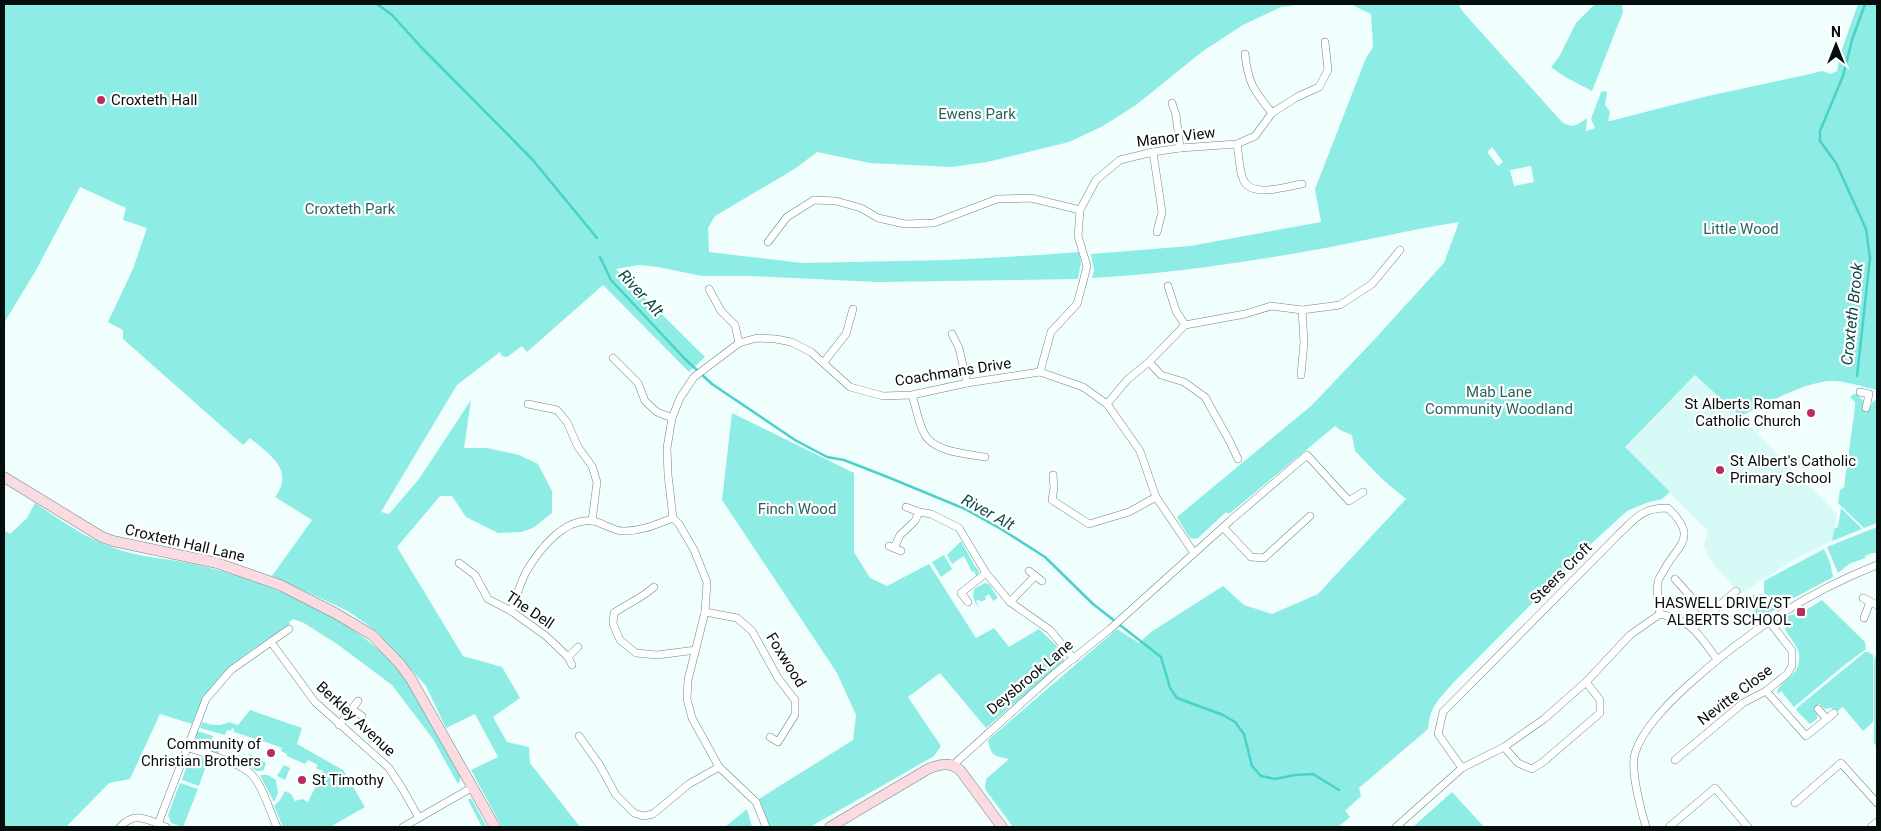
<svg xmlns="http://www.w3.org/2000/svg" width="1881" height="831" viewBox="0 0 1881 831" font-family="Roboto,sans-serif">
<rect width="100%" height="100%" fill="#f0fefd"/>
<!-- built -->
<path fill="#d7faf6" d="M1696,375L1740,416L1837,514L1832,541L1793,560L1741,594L1715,566L1707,555L1704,545L1708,531L1624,447Z"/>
<!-- green -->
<g fill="#8dece4" fill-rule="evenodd">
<path d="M4,4H1304L1281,7L1243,25L1203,51L1136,105L1103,126L1069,142L987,162L951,167L870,163L817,152L796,168L715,216L708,228L709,252L802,263L948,260L1040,255L1079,252L1081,262L1078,279L877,282L750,276H702L658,267L639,265L616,269L705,357L689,372L603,285L527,352L522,346L507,357L502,356L500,352L457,385L381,512L389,514L419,479L471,400L464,448H487L519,455L538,464L552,491V513L533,528L521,532L498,533L466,517L452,496H440L397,547L463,656L502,667L520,698L493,717L507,742L529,747L530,763L580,827H502L471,770L498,757L475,714L446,728L426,686L376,631L348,611L272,576L312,520L275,497C295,470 270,455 250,438L243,445L123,339V330L108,322L133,269L147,228L123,220L126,208L80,187L35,272L4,323Z"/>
<path d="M1350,4H1458L1463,12L1562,122C1572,129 1578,125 1587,118L1586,131L1595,128L1591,119L1601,92L1604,91L1607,92L1605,105L1610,112L1608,121H1610L1708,96L1810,74L1822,71L1831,74L1837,71L1841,52L1858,4H1877V390C1863,387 1849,382 1835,381C1808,379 1765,405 1740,416L1695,375L1625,447L1670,492L1662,499L1646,503L1627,511L1591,544L1453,683C1439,699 1430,706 1428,729L1359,788L1361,796L1345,811L1350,817L1338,827H1013L985,789L986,779L1009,759C994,756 991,756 988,740L1117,629L1139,643L1151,632L1223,586L1244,605L1272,614L1318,594L1406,499L1383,480L1355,451L1352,435L1340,430L1335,426L1229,514L1226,512L1198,538L1192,539L1189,537L1177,517L1311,406L1372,342L1444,263L1459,222C1407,230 1355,243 1303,252C1233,264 1163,274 1092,278L1094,270L1091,254L1190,246L1321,222L1315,189L1366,58L1373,47L1371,14ZM1492,147L1503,162L1498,166L1487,152ZM1531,166L1534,182L1514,186L1510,170Z"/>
<path d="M1595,4H1622L1623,12L1592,91L1565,77L1551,67L1559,57L1576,23Z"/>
<path d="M1854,394H1857L1863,401V407L1869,409L1873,402L1877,399V523L1864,528L1838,503L1840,490L1844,487L1855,407V402L1850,397Z"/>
<path d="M732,413L854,473V552L870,578L887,586L929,564L976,638L994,628L1009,647L1039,629L1064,653V661L986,728L940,673L908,697L941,746L934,756L810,827H770L759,799L853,740L856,715L837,673L722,500Z"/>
<path d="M35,503C60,520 85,538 114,548C138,557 164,558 188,563C255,576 347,614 394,664C408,679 417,700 428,719C438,738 449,756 460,774V781L458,784L433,739L392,685L337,644L304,623L293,619L289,622L290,624C247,654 211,672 192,724L160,714L130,779L109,783L66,827H4V530L10,534L27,518Z"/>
<path d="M1841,508L1862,529L1832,541L1834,529L1838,527Z"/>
<path d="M1877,527V553H1872L1865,556V558L1849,564L1838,573L1827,547Z"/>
<path d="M961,541L975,566L979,571L977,578L974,571L972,572L964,556L952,564L947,555Z"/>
<path d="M1824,549L1830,562L1833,577L1781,605L1764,593V581Z"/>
<path d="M944,555L952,569L941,577L932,562Z"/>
<path d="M985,583L989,584L998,598L993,601L989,594L985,597L986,599L981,602L979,600L976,601L980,608C974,602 972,598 974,589Z"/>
<path d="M1762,594L1778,604L1774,606L1776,609L1760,619L1743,597Z"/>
<path d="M1822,600L1865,642L1866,649L1842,667L1794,707L1781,691L1778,694L1777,693C1780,678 1802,677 1799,654C1797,640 1776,628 1787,616L1801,613Z"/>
<path d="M1865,652H1868L1873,655V722L1863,731L1843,707L1836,712L1832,708L1825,709L1819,704L1814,708L1817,714V719L1810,724L1796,710L1798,707Z"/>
<path d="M1877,652V747L1874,743V660Z"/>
<path d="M250,710L302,728L297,744L343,770L365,807L330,827H283L274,806L280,800L285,791L291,794L295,801L302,799L308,802L323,771L316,768L318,765L308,760L305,764L287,756V754L281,751L282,748L266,742L234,732V729L232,728L231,731L227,730L225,735L200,728L202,722C213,725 219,727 229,722L238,725Z"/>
<path d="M197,731L213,736L210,745L220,748L218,755C206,750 191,747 197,731Z"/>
<path d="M250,754L266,763L263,771H256L243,761Z"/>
<path d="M197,756L208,760L199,786L182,780L189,759Z"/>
<path d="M284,765L290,768L285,780L277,776Z"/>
<path d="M260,775H268L276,780L278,793L274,802Z"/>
<path d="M180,783L198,789L183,827L171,823L168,815Z"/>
<path d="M1452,792L1484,827H1413Z"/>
<path d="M470,798L472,800L487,827H482L468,800Z"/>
<path d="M747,809L752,827H725Z"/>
</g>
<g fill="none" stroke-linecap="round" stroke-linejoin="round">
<!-- stream -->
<g stroke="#4ad1c9" stroke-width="2.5">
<path d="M377,4L392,15L421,47L532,159L597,238"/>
<path d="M600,257L611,280L685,359L712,384L795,440L827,457L844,460L890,478L965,509L1001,529L1045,557L1093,604L1161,657L1170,688L1177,698L1223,715L1235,722L1244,734L1252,766L1261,776L1275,779L1295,775L1313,774L1339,790"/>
<path d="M1857,376L1870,258L1866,229L1836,163L1820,141V131L1843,76L1852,40L1865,4"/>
</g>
<defs>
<g id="street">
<path d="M1245,54C1248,83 1254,91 1272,113"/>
<path d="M1172,103L1176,115L1180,148"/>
<path d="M1237,144C1239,155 1239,169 1243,179C1250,199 1287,186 1302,184"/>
<path d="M1153,152L1162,212L1157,232"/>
<path d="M768,242L787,217L814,200L836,201L861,208L878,218L905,224L934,223L997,199L1031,198L1080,210"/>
<path d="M1168,286L1176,311L1185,325"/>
<path d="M709,289L721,311L735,325L739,343"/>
<path d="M952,334L959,348L967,383"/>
<path d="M613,358L638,383L645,401L657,412L672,418"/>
<path d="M824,362L846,334L853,309"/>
<path d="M1149,362L1161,375L1184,382L1205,397L1230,442L1238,459"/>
<path d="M1040,372L1051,332L1077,304L1082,286L1087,266L1078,236L1080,210L1096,180L1120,160L1153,152L1180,148L1237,144L1255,136L1272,113L1297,97L1319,87L1328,70L1325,42"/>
<path d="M1301,375L1304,342L1302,310"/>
<path d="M1860,392L1869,394L1866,408"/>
<path d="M912,395C916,407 918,422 924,433C933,452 966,454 985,457"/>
<path d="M528,404L557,410L567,422L578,447L592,466L597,482L592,521"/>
<path d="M1107,404L1128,379L1149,362L1185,325L1245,314L1271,306L1302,310L1340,305L1372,284L1400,250"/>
<path d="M1053,475L1054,488L1052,500L1089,524L1129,512L1156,497"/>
<path d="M906,507L919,512L931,514L959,528L986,573L1010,602L1050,630L1074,659"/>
<path d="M1223,527L1251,557L1264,558L1310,516"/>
<path d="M889,546L901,551"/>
<path d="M894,548L900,535L915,521L919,512"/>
<path d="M459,563L475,575L488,599L511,611L546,636L568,657L572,665"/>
<path d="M1029,571L1042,581"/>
<path d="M1675,579L1707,615"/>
<path d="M654,587C642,598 627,604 614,613L613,624L620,640L636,653L657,655L696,650"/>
<path d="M1863,598L1877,605"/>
<path d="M968,602L961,593L986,573"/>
<path d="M1010,602L1035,576"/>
<path d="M511,611C516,598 520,584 526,572C539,550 564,517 593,521C603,523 612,530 622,531C640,532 657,524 673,518"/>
<path d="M705,612L737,618L752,631L778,678L795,700V715L778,742L770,737"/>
<path d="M1864,618L1870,602"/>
<path d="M1693,628L1736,591"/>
<path d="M271,642L315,702L389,768L402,788L419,818"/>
<path d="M568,657L578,647"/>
<path d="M1766,691L1806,736L1827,719"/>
<path d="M352,709L362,716"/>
<path d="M1818,709L1827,719L1834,713"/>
<path d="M339,725L358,701"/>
<path d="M579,736L599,764L616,795L634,813L643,816L653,814L689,784L719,767"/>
<path d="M187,747C205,754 238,761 252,775C263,786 270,812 277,827"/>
<path d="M1504,747L1518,763L1532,769L1543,762L1600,713V700L1586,682"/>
<path d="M1675,760L1743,703L1766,691L1787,674L1792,666V651L1769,621"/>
<path d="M953,765L1054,674L1110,629L1231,520L1307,455L1349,501L1363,492"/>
<path d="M1462,768L1438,734L1443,712L1619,534C1637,517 1642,508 1668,508C1700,539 1677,544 1663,572C1661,575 1658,579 1658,582C1656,592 1659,604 1660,614"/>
<path d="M1795,803L1841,763L1877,803"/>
<path d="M158,824L206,699L231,670L289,629"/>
<path d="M120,827C135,810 148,820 166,827"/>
<path d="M403,827L473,787"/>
<path d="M766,827L756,802L719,767L692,718L687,699L688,680L705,612L707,582L694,550L679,524L673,518L668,475L667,448L672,418L680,398L694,377L739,343L757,338L776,339L791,342L811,352L850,387L883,396L912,395L967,383L1040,372L1083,387L1107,404L1140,451L1156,497L1194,553"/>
<path d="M1396,827L1462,768L1504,747L1544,719L1586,682L1630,635L1660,614C1693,621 1697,633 1717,659"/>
<path d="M1646,827C1641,810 1630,769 1635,753C1643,728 1668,704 1686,687C1743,635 1805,593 1877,565"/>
<path d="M1669,827L1715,788L1748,827"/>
<path d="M1871,827L1877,822"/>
</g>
<g id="secondary">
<path d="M4,477L102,537L113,541L217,563L280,585L335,613L372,635L400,664L411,679L495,827"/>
<path d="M830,827L928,769C940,764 950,762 960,770L1002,827"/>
</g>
</defs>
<!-- street casing -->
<use href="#street" stroke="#708785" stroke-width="8"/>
<!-- secondary casing -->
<use href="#secondary" stroke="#708785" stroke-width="11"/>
<!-- street -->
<use href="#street" stroke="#fff" stroke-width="7"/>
<!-- secondary -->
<use href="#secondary" stroke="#fbdbe2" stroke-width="10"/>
</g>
<!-- markers -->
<g fill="#ba2c5c" stroke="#fff" stroke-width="2">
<circle cx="101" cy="100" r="5"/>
<circle cx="1811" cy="413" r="5"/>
<circle cx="1720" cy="470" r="5"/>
<rect x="1796" y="607" width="10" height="10" rx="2.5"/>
<circle cx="271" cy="753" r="5"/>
<circle cx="302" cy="780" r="5"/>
</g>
<g text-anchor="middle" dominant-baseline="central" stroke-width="4.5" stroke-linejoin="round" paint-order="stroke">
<!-- poi labels -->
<g font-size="15" fill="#060e0d" stroke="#fff" text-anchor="start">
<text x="111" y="100">Croxteth Hall</text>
<text x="1801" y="404" text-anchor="end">St Alberts Roman<tspan x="1801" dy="17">Catholic Church</tspan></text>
<text x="1730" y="461">St Albert's Catholic<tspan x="1730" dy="17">Primary School</tspan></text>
<text x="1791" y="603" text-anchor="end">HASWELL DRIVE/ST<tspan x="1791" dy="17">ALBERTS SCHOOL</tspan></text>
<text x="261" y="744" text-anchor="end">Community of<tspan x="261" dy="17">Christian Brothers</tspan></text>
<text x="312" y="780">St Timothy</text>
</g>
<!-- park labels -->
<g font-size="15" fill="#2b625e" stroke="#fff">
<text x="977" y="114">Ewens Park</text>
<text x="350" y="209">Croxteth Park</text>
<text x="1741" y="229">Little Wood</text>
<text x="1499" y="392">Mab Lane<tspan x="1499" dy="17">Community Woodland</tspan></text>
<text x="797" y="509">Finch Wood</text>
</g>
<!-- street labels -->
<g font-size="15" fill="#060e0d" stroke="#fff">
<text transform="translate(1176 137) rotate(-7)">Manor View</text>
<text transform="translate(953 372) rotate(-9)">Coachmans Drive</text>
<text transform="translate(185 543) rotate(13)">Croxteth Hall Lane</text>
<text transform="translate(1561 573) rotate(-45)">Steers Croft</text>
<text transform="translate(530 610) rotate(34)">The Dell</text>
<text transform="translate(786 660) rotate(58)">Foxwood</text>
<text transform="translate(1030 677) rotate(-40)">Deysbrook Lane</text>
<text transform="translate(1735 695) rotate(-37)">Nevitte Close</text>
<text transform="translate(356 719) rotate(43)">Berkley Avenue</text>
</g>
<!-- water labels -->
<g font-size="16" font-style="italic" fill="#0e4a47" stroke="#fff">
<text transform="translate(641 293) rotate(47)">River Alt</text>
<text transform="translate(1852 314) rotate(-84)">Croxteth Brook</text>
<text transform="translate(988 512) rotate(29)">River Alt</text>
</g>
</g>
<!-- border -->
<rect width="1881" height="831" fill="none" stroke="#060e0d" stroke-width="10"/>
<!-- north arrow -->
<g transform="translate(1836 45)" stroke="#ffffff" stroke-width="4" paint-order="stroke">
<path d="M0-4L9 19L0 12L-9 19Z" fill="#060e0d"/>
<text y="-8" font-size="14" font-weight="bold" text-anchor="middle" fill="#060e0d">N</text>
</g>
</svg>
